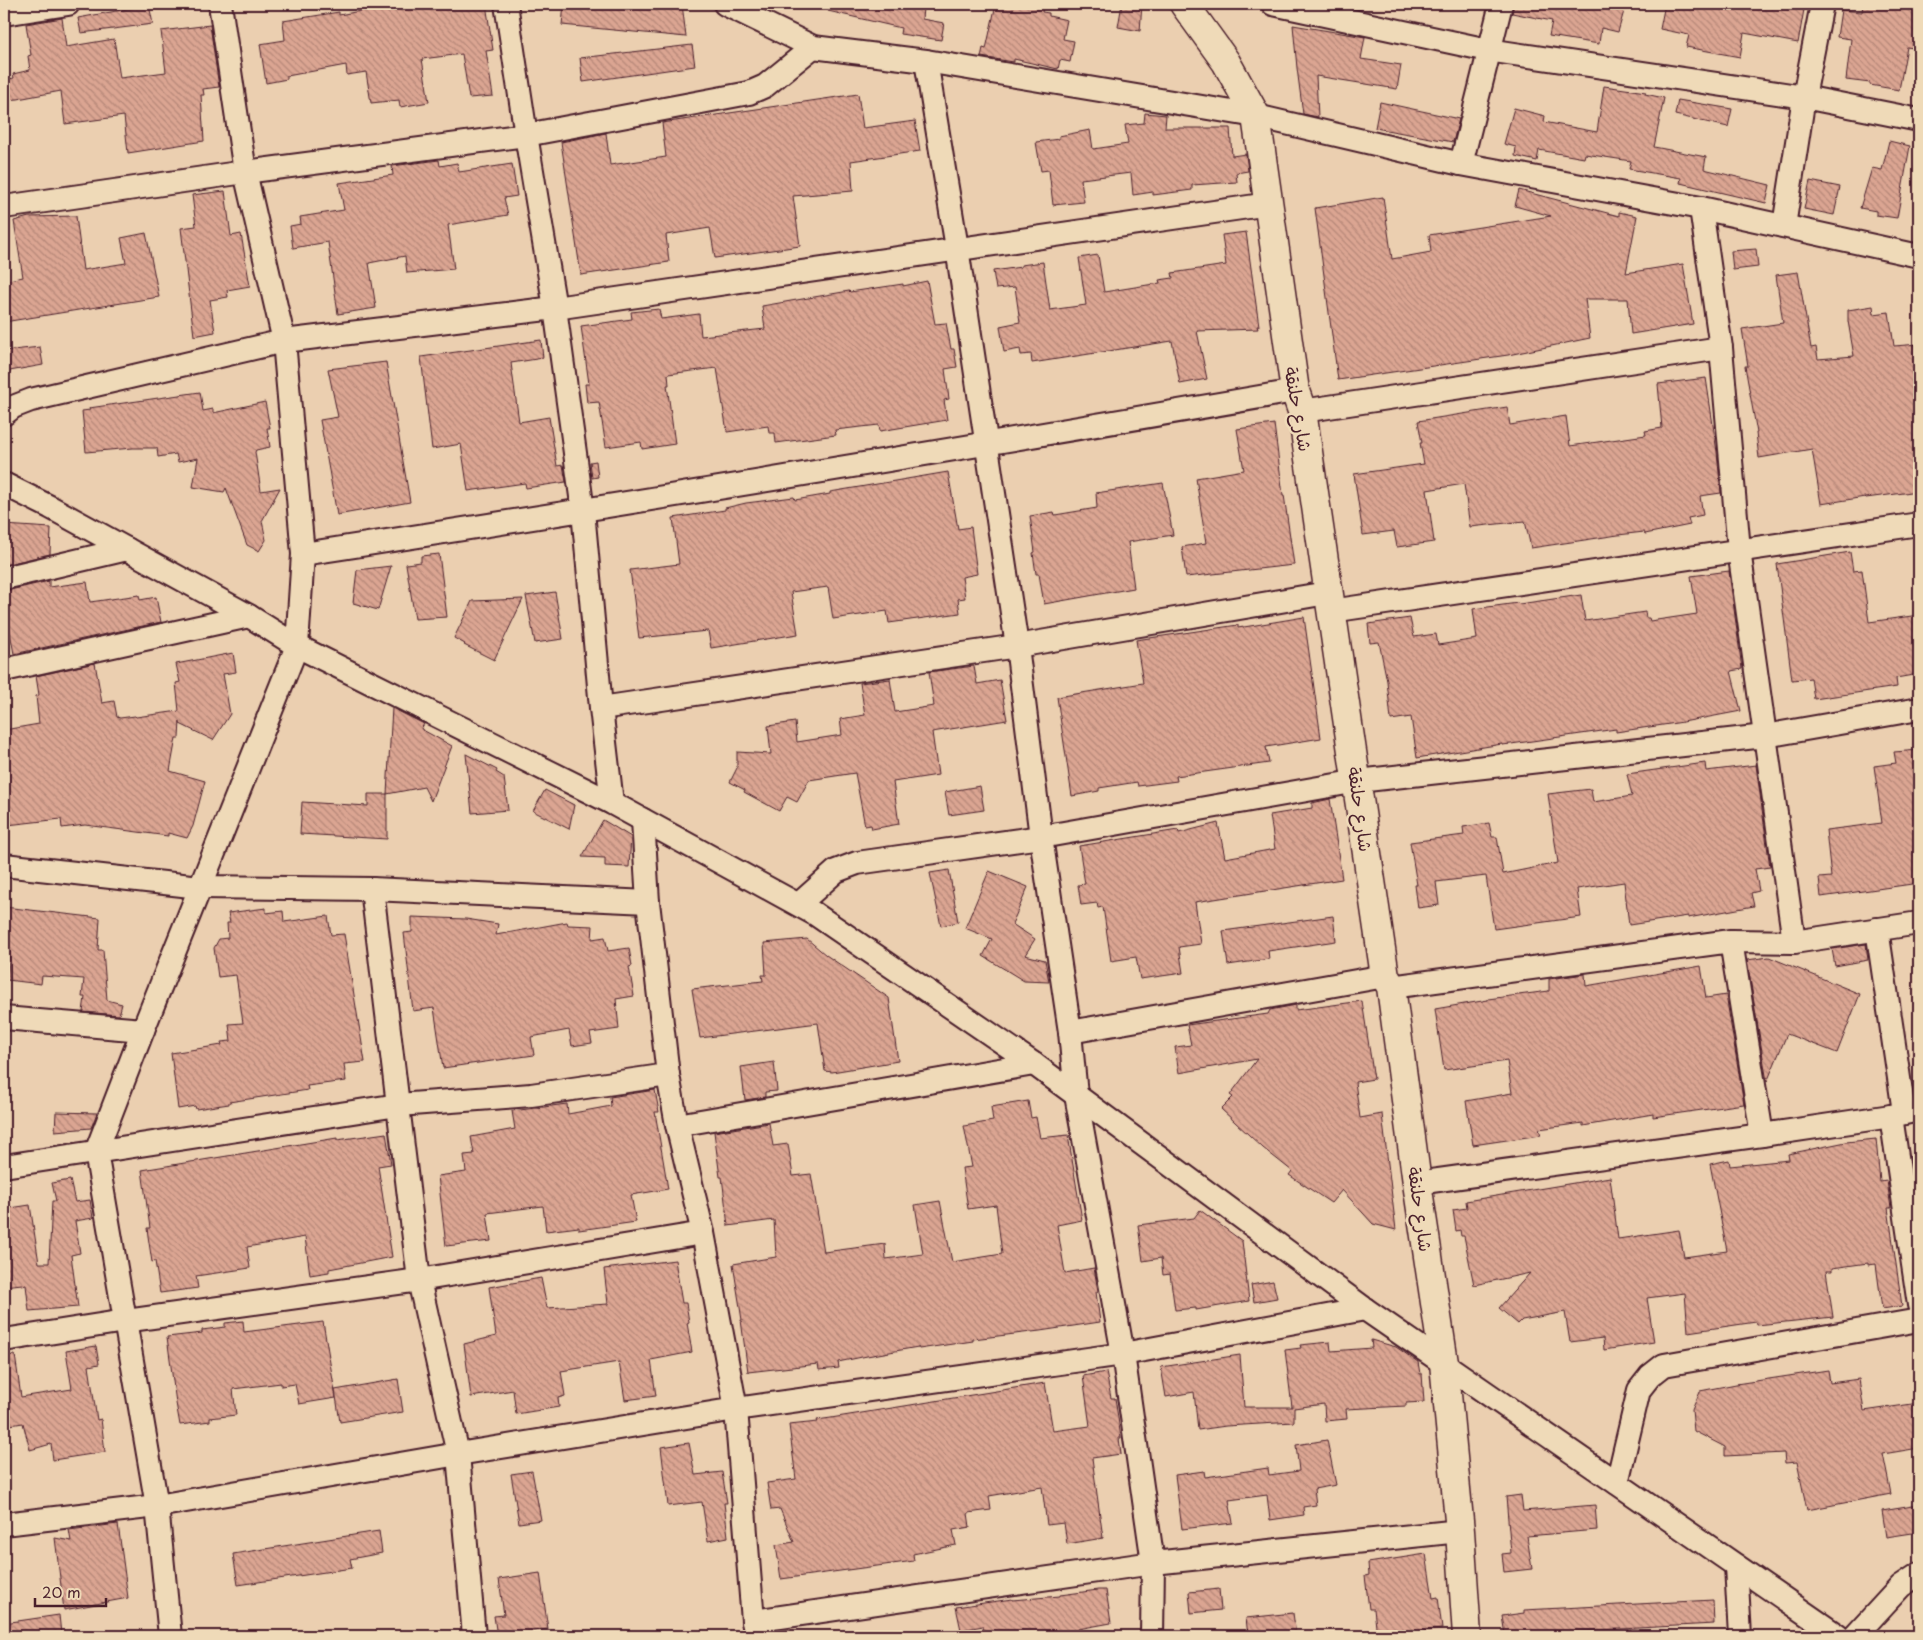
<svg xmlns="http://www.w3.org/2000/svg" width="1923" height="1640" viewBox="0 0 1923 1640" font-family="'Playpen Sans','Playpen Sans Arabic',sans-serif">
<defs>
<pattern id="building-back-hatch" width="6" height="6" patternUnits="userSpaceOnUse" patternTransform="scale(1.25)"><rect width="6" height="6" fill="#dba592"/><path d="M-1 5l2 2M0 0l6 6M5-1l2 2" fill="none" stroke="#b48677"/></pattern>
</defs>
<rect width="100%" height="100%" fill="#ebcfb0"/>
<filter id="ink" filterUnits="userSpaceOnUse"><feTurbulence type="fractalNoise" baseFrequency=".02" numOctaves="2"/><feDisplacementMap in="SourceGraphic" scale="10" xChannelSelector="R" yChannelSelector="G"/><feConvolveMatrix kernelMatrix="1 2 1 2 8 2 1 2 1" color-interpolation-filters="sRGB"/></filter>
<g filter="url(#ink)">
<!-- building -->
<g fill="url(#building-back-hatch)" stroke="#4a1f2b">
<path d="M387,4H486L493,50L486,51L493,96L469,98L462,54L422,59L429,102L400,107L399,100L371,103L366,72L347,75L346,65L287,76V79L266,83L260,44L285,40L283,21L339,12V15L387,6Z"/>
<path d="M564,4H682L686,37L562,25Z"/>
<path d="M829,4H894L923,8L922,19L944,23L941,40L900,34L901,28L828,11Z"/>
<path d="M996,4H1044L1042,12L1049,13V16L1067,20L1063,39L1074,41L1070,62L1060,60L1058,69L1014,59V62L981,57L983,48L986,49Z"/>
<path d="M1122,4H1142L1140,31L1118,27Z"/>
<path d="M1514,4H1626L1618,32L1601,28L1599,44L1549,36L1552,21L1512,13Z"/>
<path d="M1665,4H1805L1798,43L1744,33L1740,57L1686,47L1689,35L1660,29Z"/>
<path d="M1863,4L1895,7V4H1919V49L1907,47L1899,90L1870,85V83L1846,80L1851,39L1837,37L1841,10L1862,12Z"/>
<path d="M149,5L153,24L81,33L78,18Z"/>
<path d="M62,18L66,47L114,39L120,78L166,72L161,31L210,25L219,87L203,89L204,95H201L204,141L128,153L124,116L65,124L61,91L18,99L4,100V80L14,78L13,74L30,70L28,56L31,55L26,24Z"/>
<path d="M1293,25L1365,37L1361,59L1401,65L1397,89L1316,76L1318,117L1303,114L1297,68Z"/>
<path d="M692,45L695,66L583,82L580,58Z"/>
<path d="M1604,86L1646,92L1645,94L1664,98L1654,147L1706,157L1704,169L1770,185L1766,203L1680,183L1681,178L1629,169L1631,161L1585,154L1584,158L1539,150L1537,161L1515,156L1516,147L1504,144L1514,108L1545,116L1544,122L1597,132Z"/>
<path d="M858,94L863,128L915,121L920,151L851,161L853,191L793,196L800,246L715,258L710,228L666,235L669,262L581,275L561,142L606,133L610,165L666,157L662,123Z"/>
<path d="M1678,100L1732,109L1728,127L1675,115Z"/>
<path d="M1380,102L1459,119L1453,142L1375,128Z"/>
<path d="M1145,113L1166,115L1165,128H1230L1232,156L1246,154L1248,171L1236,173L1237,182L1192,185V190L1153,195V192L1133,195L1131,173L1081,179L1084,202L1053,205L1049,170L1041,171L1036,142L1059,139V136L1090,130L1093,149L1128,144L1125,125L1144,123Z"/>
<path d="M1889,141L1910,146L1897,218L1876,215V211L1860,208L1872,168L1882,170Z"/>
<path d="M439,160L440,166L457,163L459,172L512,164L517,196L504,198L508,215L448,225L454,269L407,273L405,256L369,263L376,308L338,314L328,242L293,248L290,226L301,224L300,217L344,210L339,183L393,175L392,166Z"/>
<path d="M1810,181L1840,187L1834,215L1804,209Z"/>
<path d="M1519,190L1619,216V212L1637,216L1626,273L1683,264L1693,324L1631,334L1628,299H1585L1590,338L1508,355L1338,380L1315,208L1383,197L1392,259L1431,252L1429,235L1551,216L1515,206Z"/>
<path d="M225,191L231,236L241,234L250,286L227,290L228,297L210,300L215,332L194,336L181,228L196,226L192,195Z"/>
<path d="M76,216L83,270L126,263L121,238L146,233L159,297L4,322V281L23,277L14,221L29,217Z"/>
<path d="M1246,232L1259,326H1257L1258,329L1197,331L1207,379L1180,384L1172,341L1032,363L1031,354L1021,355L1020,349L1004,352L1000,326L1020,322L1015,287L996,289L993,271L1021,267V265L1043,262L1050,310L1086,305L1079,258L1098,255L1104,292L1160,283L1159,280L1173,278L1172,273L1226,265L1222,235Z"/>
<path d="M1756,249L1758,267L1733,270L1731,251Z"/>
<path d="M1798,272L1811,348L1816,347L1818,359L1854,356L1848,321V310L1873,306L1874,314L1889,312L1894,346L1919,344V491L1866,498L1865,497L1821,504L1812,449L1759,458L1756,433H1757L1745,366H1748L1742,329L1783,323L1776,275Z"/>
<path d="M927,281L935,324L946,323L951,349H954L957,367L945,369L949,399L944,400L947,420L880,431L879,425L835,430L836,435L776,443L775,433H769L768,426L727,432L717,368L668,374L669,385H667L675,444L642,449L641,442L606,447L599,402L587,403L585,384H589L581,326L632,319L631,312L659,309L661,319L699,314L701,336L765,329L762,306L849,291L850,292L903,284V286Z"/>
<path d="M541,340L543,358L511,363L519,422L549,417L557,466L563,465L566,482L526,488L525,483L468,491L461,444L432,449L421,357Z"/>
<path d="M40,347L43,365L4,372V351Z"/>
<path d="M386,362L410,502L337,515L320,420L338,417L328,369Z"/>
<path d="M1706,378L1717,452L1721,493L1700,496L1703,515L1688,518L1690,525L1645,534L1644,532L1618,535L1531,548L1525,521L1470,527L1464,484L1427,490L1434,542L1397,547L1394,531L1363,535L1354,474L1424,464L1420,443H1422L1418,421L1507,407L1510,425L1566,416L1570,446L1646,435L1645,431L1662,428L1658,384Z"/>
<path d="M200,392L203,411L213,409V413L265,402L270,428H267L270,447L256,450L255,452L261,491L280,488L262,521L266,540L259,551L247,545L226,488L224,492L193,487L198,458L178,462L176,454L158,457L157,448H133L86,452L82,411L90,410L89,408Z"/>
<path d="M1274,424L1283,495H1284L1294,565L1186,577L1182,547L1206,543L1196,478L1244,470L1237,429Z"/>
<path d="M596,461L598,477L592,478L590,462Z"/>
<path d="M948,472L958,529L971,527L977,574L962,577L965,598L958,599L960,613L889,623L887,611L833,619L828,587L791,592L798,634L711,648L708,631L639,638L630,570L679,564L673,518L725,510V508L746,503L794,497L795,500L830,494V492Z"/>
<path d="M1163,483L1173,535L1128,542L1134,588L1044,604L1039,574H1036L1033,553L1035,552L1030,516L1054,512L1055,515L1097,508L1096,493Z"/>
<path d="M4,525L51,528L50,554L4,565Z"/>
<path d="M1850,552L1853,571L1862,570L1869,622L1919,615V674L1896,678L1897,687L1814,699L1811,678L1792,680L1777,564Z"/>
<path d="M439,554L447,617L415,619L406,564L421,562V556Z"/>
<path d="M391,566L378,610L353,603L357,570Z"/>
<path d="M1729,571L1742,669L1731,671L1741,711L1683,722L1616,732V729L1511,744L1502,745V744L1417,758L1411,717L1391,720L1387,681L1379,642L1370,643L1368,624L1410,618L1414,637L1436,634L1438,645L1477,639L1473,609L1518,603L1519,604L1581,595L1585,621L1645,612L1646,618H1649L1650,621L1697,614L1691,576Z"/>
<path d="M49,581V587L87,582L90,602L139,595L140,600L156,597L161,622L14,654L10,632L6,591Z"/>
<path d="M555,592L563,639L535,643L526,596Z"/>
<path d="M523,599L494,660L464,645L465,644L454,638L472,601Z"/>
<path d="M1304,617L1321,738L1266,747L1269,763L1176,776L1177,781L1138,786L1137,782L1099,788V791L1072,796L1057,697L1143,683L1136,640L1238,625V628Z"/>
<path d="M233,653L236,672L223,674L230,714L213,740L180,724V721L179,738H176L170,771L205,781L193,826L187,838L168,833V836L85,825L62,828L61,819L7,825L9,798H4V730L39,724L36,696L39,695L36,676L95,663L102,703L114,701L117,717L120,718L135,716L136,717L179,711L176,683L180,682L176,664Z"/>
<path d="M974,666L977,684L1000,680L1007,720L932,732L938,775L893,782L899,824L872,829L871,825L865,826L855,773L809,780L797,802L787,797L779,811L744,792L745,790L730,782L737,768V752L771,754L768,726L795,722L797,742L842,735L840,719L865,715L860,683L890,679L895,712L934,706L929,672Z"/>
<path d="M392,708L424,724L421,729L452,746L431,801L424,787L387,794Z"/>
<path d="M1919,750V883L1821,897L1819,878L1831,877L1826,830L1882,823L1874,766L1896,763L1894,752Z"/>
<path d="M466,754L497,770L496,772L504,777L508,810L472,813Z"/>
<path d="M1705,763L1706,771L1756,765L1770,867L1755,869L1759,891L1751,893L1754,906L1688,918V916L1629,925L1624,882L1577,889L1581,917L1494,929L1486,876L1436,882L1439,905L1418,908L1415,885H1417L1410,842L1464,835L1463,827L1489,823L1492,837H1497L1503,874L1558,863L1548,794L1591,789L1593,802L1632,796L1627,774Z"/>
<path d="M980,786L984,810L949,815L945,792Z"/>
<path d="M545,790L574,805L569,829L533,811Z"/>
<path d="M368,794H387V839L300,834L302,802L368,806Z"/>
<path d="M1330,799L1342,879L1195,902L1201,944L1179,947L1183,973L1140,979L1136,957L1111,961L1103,907L1098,908L1097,903L1081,905L1078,885L1085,884L1079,846L1178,830L1179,833L1218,823L1225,858L1275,849L1270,815L1312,808V803Z"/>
<path d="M603,820L631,837L629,867L605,866V858L582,857Z"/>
<path d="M949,870L958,922L941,926L930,873Z"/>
<path d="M989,871L1028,887L1012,924L1035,939L1025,955L1045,960L1049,982L1024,981L983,956L992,939L965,928Z"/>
<path d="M4,907L100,918L98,950H103L107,1000L122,1004L119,1015L83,1012L85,997H82L84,979L42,976L41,984L7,980L10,952L4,951Z"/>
<path d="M266,908V913L283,911L284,922L328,916L331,935L344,934L365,1062L344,1064L346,1081L307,1086L308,1090L229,1102V1104L196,1109L195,1106L178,1109L171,1053L222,1045L221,1042L231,1041L229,1024L243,1023L236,975L218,977L214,948L219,939L228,938L227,923H230L228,913Z"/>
<path d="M1333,916L1336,941L1268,951L1269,959L1228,965L1223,931Z"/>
<path d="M412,917L466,919L498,924L496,935L567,922L568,925L593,926L592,939L605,937L608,951L629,948L632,966L629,967L634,996L616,999L619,1029L590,1033L592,1043L572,1046L569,1030L531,1037L534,1055L443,1068L434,1008L413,1011L404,933L412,932Z"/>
<path d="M807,939L826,955L889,998L898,1061L832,1072L825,1071L818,1023L700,1038L692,989L763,981L762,975H766L764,943Z"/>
<path d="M1866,944L1868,960L1835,966L1832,949Z"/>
<path d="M1769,957L1860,994L1837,1053L1787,1034L1767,1082L1747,960Z"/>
<path d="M1701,966L1706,998L1726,995L1744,1104L1653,1117V1114L1583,1126V1123L1539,1129L1541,1135L1473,1145L1466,1101L1512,1093L1507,1061L1444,1070L1435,1009L1488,1000V999L1549,991V979L1585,974L1586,986Z"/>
<path d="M1362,1001L1374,1079L1355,1082L1360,1118L1382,1114L1396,1230L1373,1224L1342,1190L1331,1203L1289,1175L1292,1171L1263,1148L1221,1109L1233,1097L1230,1095L1257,1059L1179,1073L1175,1047L1191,1045L1187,1025L1268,1014L1270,1010L1296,1005V1010Z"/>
<path d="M774,1062L777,1091L765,1092V1097L745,1100L741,1067Z"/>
<path d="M655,1090L659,1112H655L668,1189L631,1195L636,1222L579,1230V1227L546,1231L543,1206L487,1213L491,1241L446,1246L438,1176L466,1172L464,1155L474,1154L471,1137L515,1129L512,1111L567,1104L568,1114L611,1106L610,1097Z"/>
<path d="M1028,1101L1031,1118L1036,1117L1040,1138L1068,1135L1082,1220L1057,1225L1065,1273L1094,1268L1098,1291L1096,1292L1100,1322L1040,1331L973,1339V1341L919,1349L918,1347L867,1356L838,1362L839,1368L819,1370L818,1364L748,1372L741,1320H742L733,1264L776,1257L774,1220L728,1226L722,1177H720L714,1132L769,1123L773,1146L788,1144L793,1176L811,1174L824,1252L885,1244L886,1259L923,1254L915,1205L940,1201L952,1262L1002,1254L996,1205L968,1209L962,1168L972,1167L964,1126L993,1121L991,1107Z"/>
<path d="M56,1112L97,1113L91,1128L55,1131Z"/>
<path d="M386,1133L391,1164L378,1166L392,1257L329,1269V1272L310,1275L305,1237L247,1247L250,1268L196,1276L198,1288L160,1293L155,1261L152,1262L148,1236L147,1228H150L142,1170L337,1138V1140Z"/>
<path d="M1876,1139L1880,1182L1887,1181L1891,1208H1888L1902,1306L1882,1309L1876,1264L1868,1265V1263L1832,1268V1271H1826L1833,1317L1757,1325L1756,1322L1688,1332L1685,1293L1647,1298L1654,1342L1604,1350L1603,1338L1570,1342L1565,1312L1522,1320L1518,1324L1499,1308L1530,1273L1474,1285L1464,1236H1461L1460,1230L1456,1231L1453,1210L1467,1208L1466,1201L1610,1177L1618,1239L1679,1230L1684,1257L1727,1251L1710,1164L1729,1160L1730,1166L1789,1160L1788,1154L1846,1142Z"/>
<path d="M70,1180L75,1202L90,1200L93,1218L75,1221L80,1253L71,1255L78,1307L29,1311L26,1285L22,1286V1284L4,1286V1209L30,1205L39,1263H49L52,1201H56L52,1183Z"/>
<path d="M1200,1210L1242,1241L1249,1301L1196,1310V1308L1175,1310L1170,1274L1163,1275L1161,1258L1143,1261L1138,1225L1194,1218Z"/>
<path d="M675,1260L682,1303H686L689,1322L687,1323L692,1352L651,1360L656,1396L625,1400L619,1362L561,1371L565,1396L558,1398L559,1407L516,1414L513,1390L471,1397L464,1344L496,1336L489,1287L541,1278L547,1308L608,1304L604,1269Z"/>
<path d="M1273,1281L1277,1298L1254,1302L1251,1285Z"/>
<path d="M243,1321L244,1332L323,1322L336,1398L299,1404L295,1384L281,1386V1383L233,1389L236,1415L210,1418V1421L180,1425L176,1403L167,1337L202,1333V1330L225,1327V1323Z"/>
<path d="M1371,1340L1396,1347L1418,1362L1420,1374H1422L1424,1402L1406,1403V1406L1346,1409L1347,1419L1325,1421L1324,1404L1294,1408V1422L1226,1426L1198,1430L1194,1392L1166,1397L1161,1367L1240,1355L1244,1407H1292L1285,1350L1301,1348L1300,1345L1330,1342L1331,1351L1372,1348Z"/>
<path d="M96,1346L99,1364L89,1366L97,1420L101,1419L105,1452L53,1460L51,1444L30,1450L23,1423L4,1426V1356L15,1355L21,1397L72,1389L66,1351Z"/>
<path d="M1828,1370L1830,1383L1859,1379L1864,1411L1919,1403V1448L1883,1454L1891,1494L1807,1510L1797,1462L1785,1463L1784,1453L1725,1456V1447L1694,1431L1692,1410L1700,1391L1736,1384Z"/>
<path d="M1106,1372L1111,1398H1115L1121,1438H1119L1121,1454L1092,1458L1103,1538L1067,1544L1064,1523L1047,1525L1042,1487L989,1496L991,1510L968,1513L970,1527L953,1530L956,1545L913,1554L914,1561L781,1579L776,1545L794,1542L780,1509L771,1510L767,1483L796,1479L789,1425L818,1422L817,1420L831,1418L1045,1383L1053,1431L1090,1426L1083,1376Z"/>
<path d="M398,1379L403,1412L340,1422L335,1390Z"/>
<path d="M1327,1440L1336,1485L1314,1489L1316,1505L1303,1507L1304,1515L1270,1520L1267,1495L1229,1500L1233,1523L1182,1529L1175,1475L1204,1471L1205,1477L1268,1468L1269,1475L1299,1471L1296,1445Z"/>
<path d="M689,1443L695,1475L722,1472L727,1503H724L728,1537L708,1541L702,1502L668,1506L661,1447Z"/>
<path d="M532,1471L541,1520L519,1523L511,1474Z"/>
<path d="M1521,1495L1523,1511L1595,1505L1597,1530L1527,1536L1532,1569L1504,1572L1502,1554L1511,1553L1506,1497Z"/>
<path d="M1919,1505V1532L1886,1537L1882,1511Z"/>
<path d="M118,1524L128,1598L64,1610L55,1538L71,1541L69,1530Z"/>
<path d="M379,1531L382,1553L350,1559L352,1568L238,1585L233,1554Z"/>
<path d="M1426,1554L1433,1598L1438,1597L1442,1629L1377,1636L1374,1609H1369L1365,1576L1369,1575L1368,1563Z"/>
<path d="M540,1573L548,1629L497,1636L494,1616L504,1615L499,1579Z"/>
<path d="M1219,1589L1221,1610L1191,1613L1189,1592Z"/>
<path d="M1098,1590H1106L1111,1623L1078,1629L1079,1636H984L983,1626L961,1630L956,1607L1012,1599V1600L1060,1596V1595Z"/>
<path d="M1713,1600L1714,1624L1505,1635L1502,1616L1524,1613V1610Z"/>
<path d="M1293,1613L1296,1636H1248L1246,1618Z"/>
<path d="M59,1615L61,1634L42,1636H4V1623Z"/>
</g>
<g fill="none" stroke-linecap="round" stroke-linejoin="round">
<defs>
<g id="minor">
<path d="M506,4L526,135L555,308L583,511L601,708L612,803"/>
<path d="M725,4L813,47L926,61L1256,116L1461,164L1701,208L1919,256"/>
<path d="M1273,4L1488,50L1804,97L1919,120"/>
<path d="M4,14L68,4"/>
<path d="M926,61L957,248L1017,646L1041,837L1070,1032L1076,1095L1123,1354L1153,1563L1152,1636"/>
<path d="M1461,164L1501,4"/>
<path d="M4,207L245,172L526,135L749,93L765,86L813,47"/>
<path d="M1701,208L1721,348L1739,550L1794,942"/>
<path d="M1784,226L1804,97L1822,4"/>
<path d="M1302,411L1721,348"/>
<path d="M4,414L13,407L31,400L284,341L555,308L1269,204"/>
<path d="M4,484L50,507L249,616L297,646L612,803L815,914L1034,1064L1365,1309L1838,1636"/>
<path d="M303,554C634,503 965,448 1295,391"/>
<path d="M4,578L127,549"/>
<path d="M1331,611L1919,524"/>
<path d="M4,670L249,616"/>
<path d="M601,708L1017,646L1327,593"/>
<path d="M643,820L648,902L668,1075L677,1125L703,1233L736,1409L753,1621L756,1636"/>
<path d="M4,865L200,887L372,889L648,902"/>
<path d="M372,889L419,1280L458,1454L474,1636"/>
<path d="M799,904L836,871L857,863L1041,837L1358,781L1765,736L1919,709"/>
<path d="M1877,929L1904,1112"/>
<path d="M1731,941L1762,1135"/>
<path d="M1391,987L1731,941L1794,942L1919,923"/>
<path d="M4,1018L143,1030"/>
<path d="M1070,1032L1385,976"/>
<path d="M1891,1116L1919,1305"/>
<path d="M677,1125L1034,1064"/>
<path d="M4,1166L398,1105L531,1095L668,1075"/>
<path d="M1417,1183L1762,1135L1891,1116L1919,1110"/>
<path d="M4,1340L125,1321L419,1280L703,1233"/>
<path d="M1617,1483L1639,1390L1650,1376L1664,1365L1919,1320"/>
<path d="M4,1524L157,1506L458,1454L736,1409L1123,1354L1365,1309"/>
<path d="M1736,1566L1740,1636"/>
<path d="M753,1621L1153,1563L1460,1531"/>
<path d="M170,1636L157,1506L96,1152L143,1030L297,646L303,554L284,341L245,172L220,4"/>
<path d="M1855,1636L1901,1586L1919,1574"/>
</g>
<path id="tertiary" d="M1184,4L1226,62L1256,116L1295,391L1302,411C1328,599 1358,787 1385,976L1391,987L1417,1183L1444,1363L1460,1531L1467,1636"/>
</defs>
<!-- minor casing -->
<use href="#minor" stroke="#4a1f2b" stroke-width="26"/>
<!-- tertiary casing -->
<use href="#tertiary" stroke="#4a1f2b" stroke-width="31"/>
<!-- minor -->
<use href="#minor" stroke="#efdab8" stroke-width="22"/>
<!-- tertiary -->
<use href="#tertiary" stroke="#efdab8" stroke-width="28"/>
</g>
</g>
<g text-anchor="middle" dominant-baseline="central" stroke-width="5" stroke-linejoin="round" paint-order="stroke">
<!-- street labels -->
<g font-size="18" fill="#4a1f2b" stroke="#efdab8">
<text transform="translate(1299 409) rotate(80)">شارع حلنقة</text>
<text transform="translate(1361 809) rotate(82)">شارع حلنقة</text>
<text transform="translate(1421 1209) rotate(82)">شارع حلنقة</text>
</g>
</g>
<!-- margin -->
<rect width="1923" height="1640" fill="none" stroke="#efdab8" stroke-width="20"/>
<rect x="10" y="10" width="1903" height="1620" fill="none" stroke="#4a1f2b" stroke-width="2" filter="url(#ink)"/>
<!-- scale -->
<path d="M35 1598v8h71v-8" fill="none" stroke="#4a1f2b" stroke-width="2.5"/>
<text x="42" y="1598" font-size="15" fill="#4a1f2b" stroke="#efdab8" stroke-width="4" paint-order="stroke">20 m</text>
</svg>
